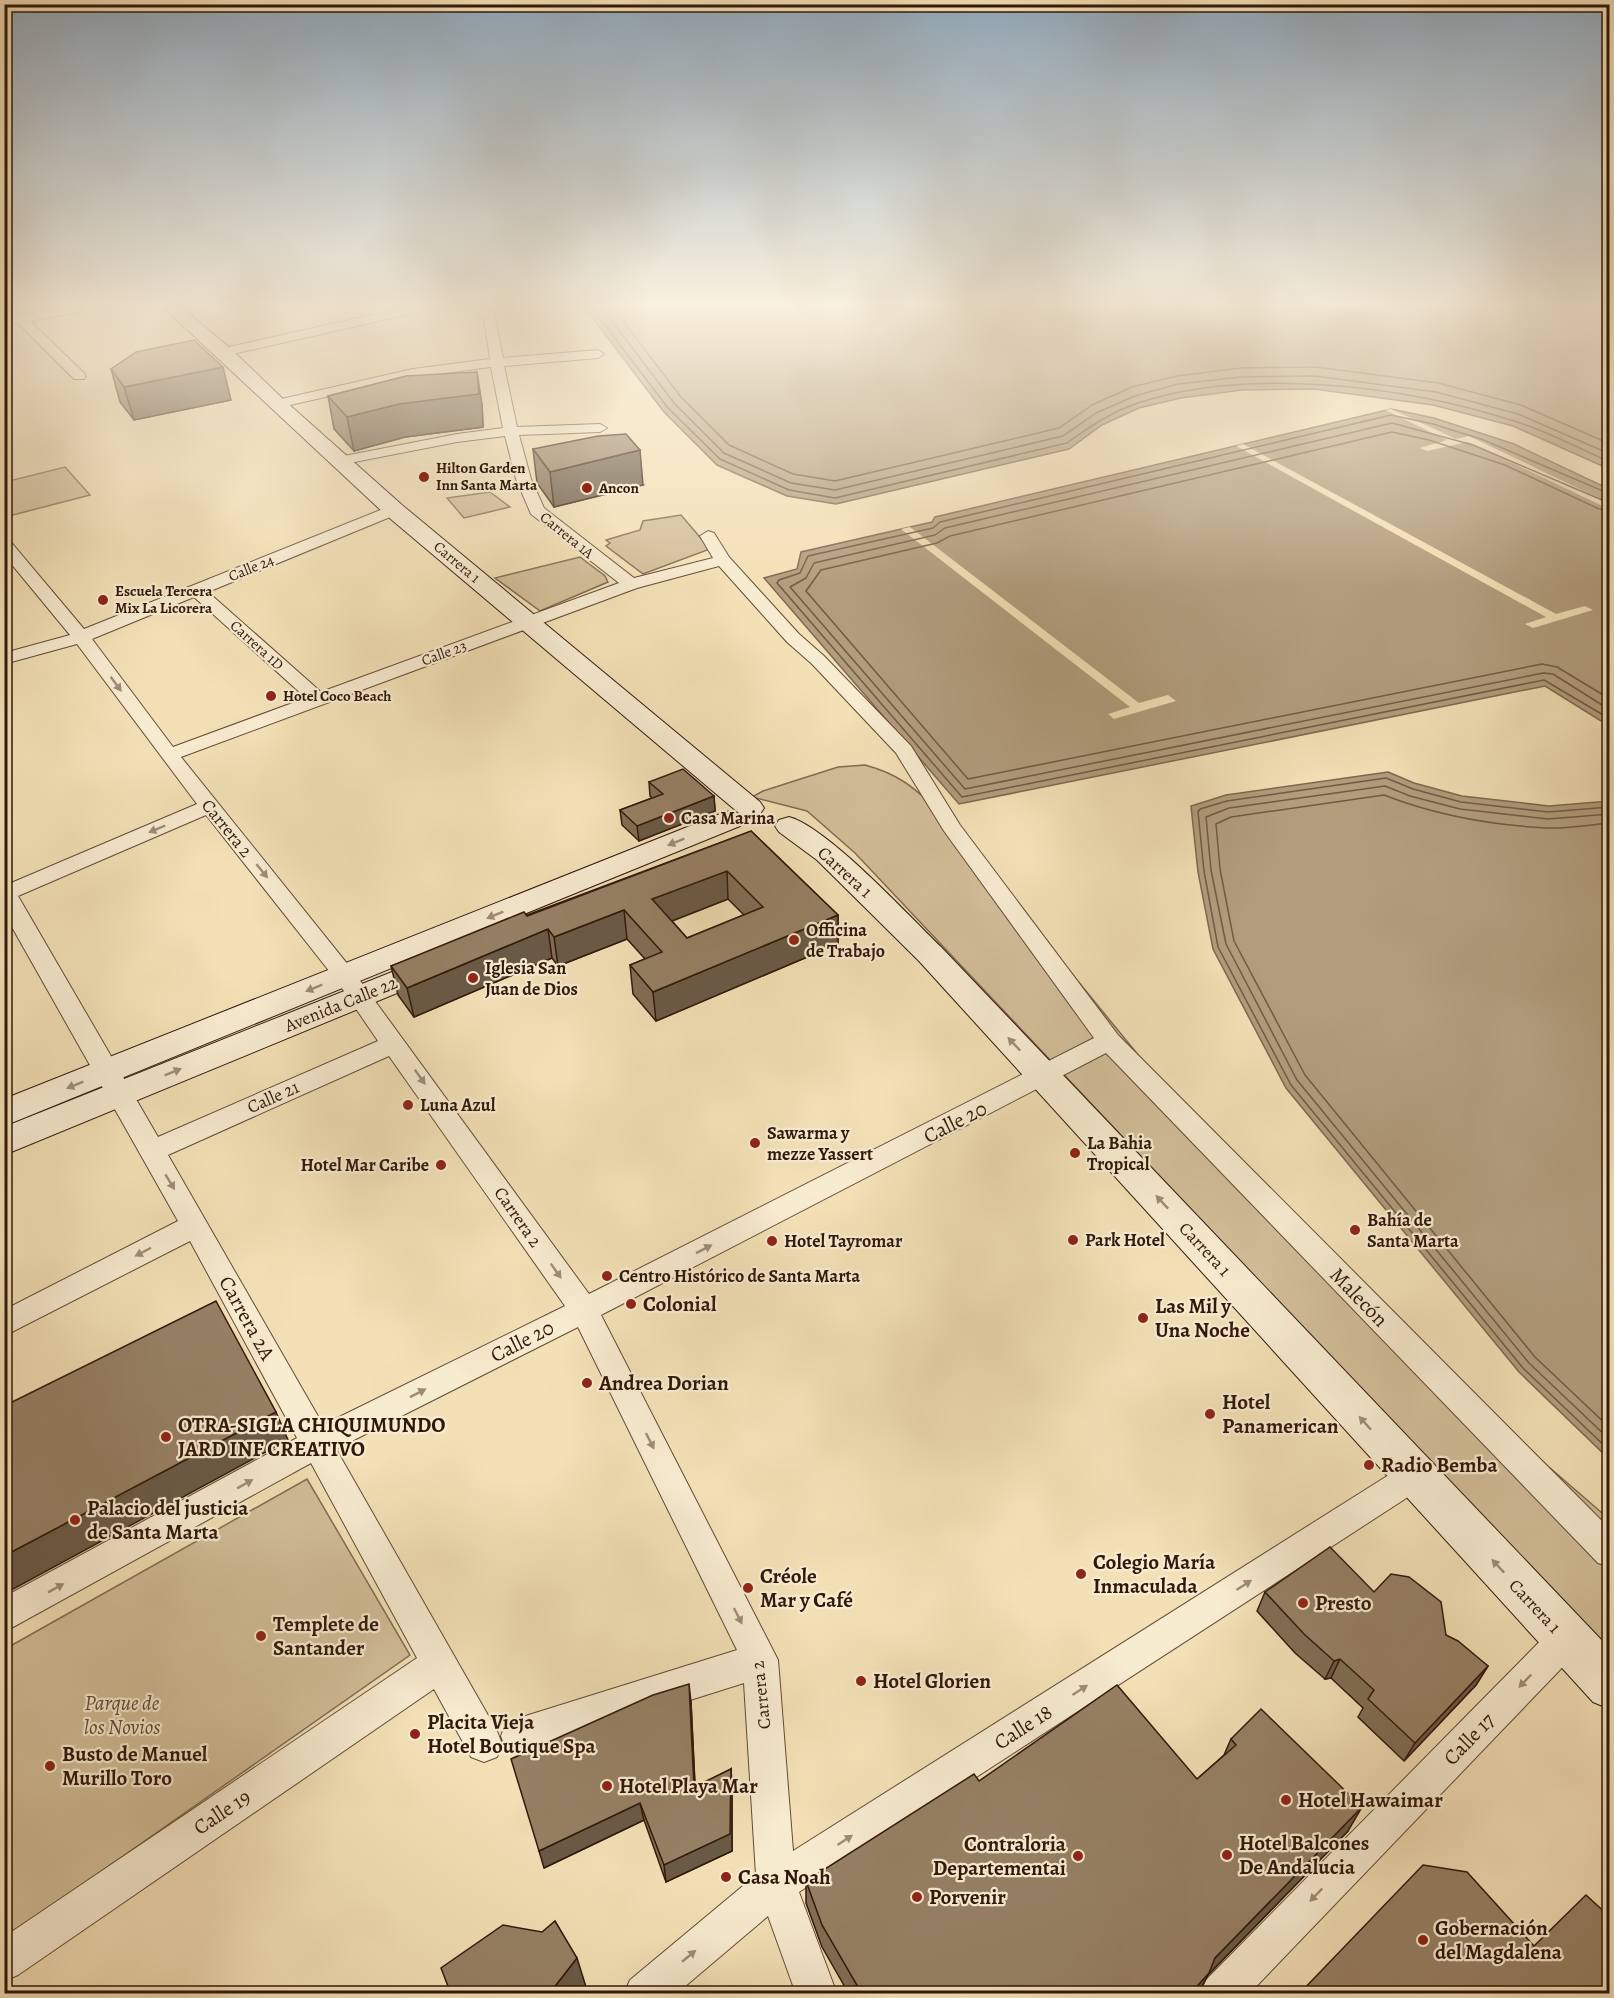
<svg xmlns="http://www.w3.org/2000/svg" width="1614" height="1998" viewBox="0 0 1614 1998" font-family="Alegreya,serif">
<rect width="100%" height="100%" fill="#f3e0b6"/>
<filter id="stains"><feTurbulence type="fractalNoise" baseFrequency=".00333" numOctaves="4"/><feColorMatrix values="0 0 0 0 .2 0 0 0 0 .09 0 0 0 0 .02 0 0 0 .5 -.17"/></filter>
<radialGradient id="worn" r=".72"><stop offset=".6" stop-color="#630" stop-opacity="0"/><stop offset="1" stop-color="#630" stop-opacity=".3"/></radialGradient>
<!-- green -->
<g fill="#d2be99" stroke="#826b52" stroke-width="1.5">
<path d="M65,467L90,495L5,517V482Z"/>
<path d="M490,492L510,507L464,518L447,498Z"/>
<path d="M681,515L710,549L643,574L606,546L610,543L606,540L640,530L643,521Z"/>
<path d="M580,557L605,576L608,582L540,611L495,578Z"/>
<path d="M865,765C898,774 912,786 937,809L1153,1073L1506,1430L1609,1519V1666L1431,1464L855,853L807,811L752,797L763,791L838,767Z"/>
<path d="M307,1479L410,1655L5,1939V1649Z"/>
</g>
<!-- water -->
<g fill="#b19c7c" stroke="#7e674f" stroke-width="1.5">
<path d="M585,308H1609V469L1513,426L1433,405L1314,389L1242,390L1181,398L1139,408L1102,425L1069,449L836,504L787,496L717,465L664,412Z"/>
<path d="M1391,409L1434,418L1514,444L1609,489V726L1545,686L959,804L764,578L797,569L801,552L932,522L935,517Z"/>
<path d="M1388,772L1414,783L1462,796L1549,806L1609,801V1459L1519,1372L1286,1088L1213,949L1198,872L1191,806L1226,795Z"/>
</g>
<!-- pier -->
<g fill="#f3e0b6">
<path d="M1391,409L1456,439L1469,436L1609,503V509L1468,442L1427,451L1420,448L1447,440L1385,410Z"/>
<path d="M1243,444L1556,614L1585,606L1593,610L1533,628L1525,624L1546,617L1236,446Z"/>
<path d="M910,527L1139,703L1168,695L1176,701L1114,719L1108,714L1130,707L901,529Z"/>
</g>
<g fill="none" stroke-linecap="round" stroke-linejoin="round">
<!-- shore -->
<g stroke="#715a44" stroke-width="1.5">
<path d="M592,308L668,408L720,459L789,490L835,498L1067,443C1089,427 1111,412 1138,403C1248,366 1405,386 1514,421C1547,431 1578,448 1610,462"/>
<path d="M602,308L674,403L724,453L791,483L835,490L1063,436L1096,413L1135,396L1178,384L1241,377L1315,376L1436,392L1518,414L1610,454"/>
<path d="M613,308L681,397L729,445L793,474L835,481L1059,428L1092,405L1132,387L1177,376L1241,368L1316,367L1438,383L1521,405L1610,444"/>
<path d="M1610,494L1481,439L1433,424L1391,415L940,522L933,528L808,556L800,573L779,580L777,583L962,797L1544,680L1610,719"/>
<path d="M1610,501L1602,500L1473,445L1392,423L945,528L935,535L814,563L806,578L790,587L965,789L1543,673L1553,674L1610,710"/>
<path d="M1610,511L1599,509L1505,465L1429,440L1392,432L950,536L937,543L821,570L806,591L968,779L1542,664L1557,667L1610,699"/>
<path d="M1610,807L1548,812L1461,802L1413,789L1386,778L1227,801L1200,809L1198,812L1204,871L1218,947L1291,1085L1523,1368L1610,1451"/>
<path d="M1610,814L1548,819L1460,809L1410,796L1385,786L1229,808L1206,817L1211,870L1226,944L1297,1080L1529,1363L1610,1440"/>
<path d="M1610,823C1589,825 1567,829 1546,828C1491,825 1435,815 1384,795L1231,817L1216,824L1220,869L1234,941L1305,1075L1535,1357L1610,1428"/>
</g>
<defs>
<g id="street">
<path d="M61,308H85L79,312L30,321L84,373L86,376L84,379H74L18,323L10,325L4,322L6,318Z"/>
<path d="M404,308H425L419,312L224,356L218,352L224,348Z"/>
<path d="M466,308H481L494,313L503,358L598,350L604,354L598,358L504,366L517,427L600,424L607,428L600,432L519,435L531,479L544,508L634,578L713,558L700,536L708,531L714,533L729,557L799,634L824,656L911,746L960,825L1118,1035L1610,1529V1567L1598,1563L1106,1053L601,1315L778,1660L793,1851L1403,1466L1414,1462L1425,1466L1430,1476L1425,1486L799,1892L837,1994H796L768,1916L676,1994H624L630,1980L756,1875L744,1683L519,1754L506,1749L501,1736L506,1723L519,1718L737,1650L578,1327L336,1449L497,1731L502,1744L497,1757L484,1762L471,1757L434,1689L18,1975L4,1981V1937L417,1658L311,1463L4,1632V1597L297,1438L190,1241L4,1336V1310L178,1221L4,913V886L197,804L77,644L4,664V653L70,635L4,555V539L10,541L84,629L388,507H400L402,510L400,513L208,592L321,692L619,583L531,514L516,479L505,436L457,442L339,465L332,461L339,457L457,434L503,428L491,367L413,377L277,408L270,404L277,400L413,369L490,359L484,318ZM719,566L787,642L812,664L896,753L944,831L1094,1038L589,1294L353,971L181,757L637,588ZM194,597L306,698L173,747L92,639ZM206,815L337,981L378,1041L158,1137L18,896ZM389,1056L565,1306L323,1425L168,1155Z"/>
<path d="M1566,1622L1578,1627L1583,1639L1578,1651L1249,1994H1200L1206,1980L1554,1627Z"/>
</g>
<g id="secondary">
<path d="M164,308H182L230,348L284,400L402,505L760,802L764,808L760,814L750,817L740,814L744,820L740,826L4,1126V1099L720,814L730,811L740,814L386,515Z"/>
<path d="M789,817C827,827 909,916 941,947L1610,1649V1709L1593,1702L919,961L817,860L779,832L775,826L779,820Z"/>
<path d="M437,954L448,958L453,965L448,972L4,1155V1127Z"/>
</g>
</defs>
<!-- street casing -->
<use href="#street" stroke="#624a36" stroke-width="2"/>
<!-- secondary casing -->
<use href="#secondary" stroke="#31180b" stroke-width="2"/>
<!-- street -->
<use href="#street" fill="#f7ebd0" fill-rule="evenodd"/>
<!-- secondary -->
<use href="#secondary" fill="#f7ebd0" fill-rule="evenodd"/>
</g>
<!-- wall -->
<g fill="#816e56" stroke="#31180b" stroke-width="1.5" fill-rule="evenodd">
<path d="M111,369L231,400L134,420L120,402Z"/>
<path d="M328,396L482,404L483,427L405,437L354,451L334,429Z"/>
<path d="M533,449L643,485L554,507L537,483Z"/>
<path d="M649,782L714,796L715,811L639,841L622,825L620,810L652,798L650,796Z"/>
<path d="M751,831L838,915V944L656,1021L633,994L630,965L645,959L627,939L558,966L552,958L414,1017L398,995L391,966ZM728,899L744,915L687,938L672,921Z"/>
<path d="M1265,1592H1374L1446,1635L1488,1666L1476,1685L1404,1761L1358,1717L1363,1708L1331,1678L1325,1679L1295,1653L1257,1611Z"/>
<path d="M691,1702L695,1787L731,1769L732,1787V1851L666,1882L644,1820L544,1868Z"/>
<path d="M1231,1739L1348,1831L1208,1975L1198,1994H849L822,1947L806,1903V1881L979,1781L1197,1779L1224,1755Z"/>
</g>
<!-- shaded-wall -->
<g fill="#695a46" stroke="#31180b" stroke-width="1.5">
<path d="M223,367L231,400L134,420L124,387Z"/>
<path d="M477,372L482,404L483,427L405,437L354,451L347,417L399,404Z"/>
<path d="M640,450L643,485L554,507L550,472Z"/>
<path d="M714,796L715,811L639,841L637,826Z"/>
<path d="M727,871L728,899L654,928L652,899Z"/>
<path d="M624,910L627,939L558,966L554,937Z"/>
<path d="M838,915V944L656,1021L653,992Z"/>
<path d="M548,929L552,958L414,1017L407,988Z"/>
<path d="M276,1412L288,1440L4,1594V1556Z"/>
<path d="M1340,1659L1331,1678L1325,1679L1334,1661Z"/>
<path d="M1488,1666L1476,1685L1404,1761L1415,1743Z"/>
<path d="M689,1684L691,1702L696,1805L694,1787Z"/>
<path d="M731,1769L732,1787V1851L666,1882L664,1865Z"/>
<path d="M640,1803L644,1820L544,1868L539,1851Z"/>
<path d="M1362,1807L1348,1831L1208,1975L1198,1994H1190L1215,1958Z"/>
<path d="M577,1958L587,1990L584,1994H549Z"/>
</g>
<!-- building -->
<g fill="#968064" stroke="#31180b" stroke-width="1.5" fill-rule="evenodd">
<path d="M194,340L223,367L124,387L111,369L136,352Z"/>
<path d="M477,372L479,394L399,404L347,417L328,396L406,376Z"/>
<path d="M626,434L640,450L550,472L533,449L598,436Z"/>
<path d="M683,769L714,796L637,826L620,810L663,794L649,782Z"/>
<path d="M751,831L838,915L653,992L630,965L662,952L624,910L554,937L548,929L407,988L391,966L524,912L527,916ZM727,871L763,907L687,938L652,899Z"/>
<path d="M216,1301L276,1412L4,1556V1406Z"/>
<path d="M1330,1547L1374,1592L1391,1574L1409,1577L1441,1602L1446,1635L1458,1641L1488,1666L1415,1743L1368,1699L1374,1690L1340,1659L1334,1661L1304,1634L1265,1592Z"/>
<path d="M689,1684L694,1787L731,1769L730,1834L664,1865L640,1803L539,1851L511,1759L653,1695Z"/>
<path d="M1117,1685L1197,1779L1236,1745L1231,1739L1261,1709L1362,1807L1215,1958L1209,1973L1190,1994H862L822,1925L806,1881L974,1774L979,1781Z"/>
<path d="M1423,1865L1467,1872L1534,1946L1586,1895L1610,1917V1994H1299Z"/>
<path d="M555,1921L577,1958L549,1994H451L441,1968L503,1925L542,1932Z"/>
</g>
<!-- one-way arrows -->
<defs><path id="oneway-solid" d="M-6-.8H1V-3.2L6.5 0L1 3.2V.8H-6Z" transform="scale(1.5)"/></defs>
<g fill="#9e8c77">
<use href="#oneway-solid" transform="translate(116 684) rotate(54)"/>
<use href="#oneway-solid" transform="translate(157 829) rotate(157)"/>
<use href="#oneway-solid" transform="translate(676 842) rotate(158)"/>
<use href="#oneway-solid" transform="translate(262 871) rotate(51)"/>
<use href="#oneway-solid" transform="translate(495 915) rotate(158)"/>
<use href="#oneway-solid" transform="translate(314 988) rotate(158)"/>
<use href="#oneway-solid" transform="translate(1014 1044) rotate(-133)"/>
<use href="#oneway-solid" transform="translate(173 1072) rotate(-22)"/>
<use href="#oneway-solid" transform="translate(420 1077) rotate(55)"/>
<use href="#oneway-solid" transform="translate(75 1085) rotate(158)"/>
<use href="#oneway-solid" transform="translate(170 1182) rotate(59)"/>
<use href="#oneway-solid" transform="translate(1162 1202) rotate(-133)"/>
<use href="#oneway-solid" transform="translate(704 1249) rotate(-27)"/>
<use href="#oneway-solid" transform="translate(143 1252) rotate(152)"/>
<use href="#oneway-solid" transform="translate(556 1271) rotate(55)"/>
<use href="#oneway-solid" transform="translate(418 1393) rotate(-27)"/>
<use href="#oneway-solid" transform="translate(1365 1423) rotate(-132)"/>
<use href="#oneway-solid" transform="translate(650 1441) rotate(63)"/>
<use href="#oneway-solid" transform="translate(245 1484) rotate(-29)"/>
<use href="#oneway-solid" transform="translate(1498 1566) rotate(-133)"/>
<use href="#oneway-solid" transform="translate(1244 1585) rotate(-33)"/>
<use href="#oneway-solid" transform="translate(56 1588) rotate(-29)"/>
<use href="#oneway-solid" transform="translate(738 1616) rotate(63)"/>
<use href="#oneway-solid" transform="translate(1525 1681) rotate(134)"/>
<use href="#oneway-solid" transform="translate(1080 1690) rotate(-33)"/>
<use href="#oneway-solid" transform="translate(845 1840) rotate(-33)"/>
<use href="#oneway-solid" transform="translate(1316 1895) rotate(134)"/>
<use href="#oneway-solid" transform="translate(689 1956) rotate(-40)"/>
</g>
<!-- sky -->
<linearGradient id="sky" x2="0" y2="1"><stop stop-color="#92aabd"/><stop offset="0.52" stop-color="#faf1de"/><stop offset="1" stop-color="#faf1de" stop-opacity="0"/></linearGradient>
<rect width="1614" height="587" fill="url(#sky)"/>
<!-- markers -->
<g fill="#8f2418" stroke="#f7ebd0" stroke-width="2">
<circle cx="424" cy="477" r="6"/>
<circle cx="587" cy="488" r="6"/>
<circle cx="103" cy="600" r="6"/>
<circle cx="271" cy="696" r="6"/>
<circle cx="669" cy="818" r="6"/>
<circle cx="794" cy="940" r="6"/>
<circle cx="473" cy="978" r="6"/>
<circle cx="408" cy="1105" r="6"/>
<circle cx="755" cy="1143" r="6"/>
<circle cx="1075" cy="1153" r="6"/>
<circle cx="441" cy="1165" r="6"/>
<circle cx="1355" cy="1230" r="6"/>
<circle cx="1073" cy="1240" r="6"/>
<circle cx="772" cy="1241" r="6"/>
<circle cx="607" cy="1276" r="6"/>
<circle cx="631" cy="1304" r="6"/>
<circle cx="1143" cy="1318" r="6"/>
<circle cx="587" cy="1383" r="6"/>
<circle cx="1210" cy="1414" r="6"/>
<circle cx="166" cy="1437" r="6"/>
<circle cx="1369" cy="1465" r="6"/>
<circle cx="75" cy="1520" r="6"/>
<circle cx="1081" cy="1574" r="6"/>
<circle cx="748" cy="1588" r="6"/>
<circle cx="1303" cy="1603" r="6"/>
<circle cx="261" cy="1636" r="6"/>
<circle cx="861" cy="1681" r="6"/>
<circle cx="415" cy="1734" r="6"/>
<circle cx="50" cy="1766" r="6"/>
<circle cx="607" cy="1786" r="6"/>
<circle cx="1286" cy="1800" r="6"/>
<circle cx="1227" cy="1855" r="6"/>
<circle cx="1078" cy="1856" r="6"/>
<circle cx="726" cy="1877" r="6"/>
<circle cx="917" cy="1897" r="6"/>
<circle cx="1423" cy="1940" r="6"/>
</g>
<g text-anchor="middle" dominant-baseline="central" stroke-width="4.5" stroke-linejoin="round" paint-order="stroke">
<!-- far-poi labels -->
<g font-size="15" font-weight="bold" fill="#31180b" stroke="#f7ebd0" text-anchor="start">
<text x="436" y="468">Hilton Garden<tspan x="436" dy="17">Inn Santa Marta</tspan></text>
<text x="599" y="488">Ancon</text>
<text x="115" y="591">Escuela Tercera<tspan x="115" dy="17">Mix La Licorera</tspan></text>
<text x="283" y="696">Hotel Coco Beach</text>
</g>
<!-- far-street labels -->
<g font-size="15" fill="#31180b" stroke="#f7ebd0">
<text transform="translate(567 535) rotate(39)">Carrera 1A</text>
<text transform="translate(457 562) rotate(40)">Carrera 1</text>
<text transform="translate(251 568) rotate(-22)">Calle 24</text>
<text transform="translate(257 645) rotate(42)">Carrera 1D</text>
<text transform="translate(444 653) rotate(-20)">Calle 23</text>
</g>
<!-- poi labels -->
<g font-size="18" font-weight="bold" fill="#31180b" stroke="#f7ebd0" text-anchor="start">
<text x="681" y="818">Casa Marina</text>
<text x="806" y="930">Officina<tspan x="806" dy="21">de Trabajo</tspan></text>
<text x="485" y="968">Iglesia San<tspan x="485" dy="21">Juan de Dios</tspan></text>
<text x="420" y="1105">Luna Azul</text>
<text x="767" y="1133">Sawarma y<tspan x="767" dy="21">mezze Yassert</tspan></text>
<text x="1087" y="1143">La Bahia<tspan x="1087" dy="21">Tropical</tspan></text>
<text x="429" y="1165" text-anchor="end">Hotel Mar Caribe</text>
<text x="1367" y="1220">Bahía de<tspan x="1367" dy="21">Santa Marta</tspan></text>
<text x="1085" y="1240">Park Hotel</text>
<text x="784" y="1241">Hotel Tayromar</text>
<text x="619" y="1276">Centro Histórico de Santa Marta</text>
</g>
<!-- street labels -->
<g font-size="18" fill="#31180b" stroke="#f7ebd0">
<text transform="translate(227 828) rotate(51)">Carrera 2</text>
<text transform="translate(845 872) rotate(42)">Carrera 1</text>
<text transform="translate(341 1004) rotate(-22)">Avenida Calle 22</text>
<text transform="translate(273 1097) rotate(-24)">Calle 21</text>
<text transform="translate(518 1217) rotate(55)">Carrera 2</text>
<text transform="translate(1205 1249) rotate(47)">Carrera 1</text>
<text transform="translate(1535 1606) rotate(47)">Carrera 1</text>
<text transform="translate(761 1695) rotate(-96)">Carrera 2</text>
</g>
<!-- near-street labels -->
<g font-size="21" fill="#31180b" stroke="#f7ebd0">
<text transform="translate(955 1122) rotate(-27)">Calle 20</text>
<text transform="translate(1359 1297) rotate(46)">Malecón</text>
<text transform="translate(247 1318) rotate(61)">Carrera 2A</text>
<text transform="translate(522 1341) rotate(-27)">Calle 20</text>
<text transform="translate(1023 1727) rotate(-33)">Calle 18</text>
<text transform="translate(1469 1739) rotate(-46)">Calle 17</text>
<text transform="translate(222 1812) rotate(-34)">Calle 19</text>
</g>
<!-- near-poi labels -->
<g font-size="21" font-weight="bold" fill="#31180b" stroke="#f7ebd0" text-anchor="start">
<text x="643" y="1304">Colonial</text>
<text x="1155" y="1306">Las Mil y<tspan x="1155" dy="24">Una Noche</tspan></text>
<text x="599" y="1383">Andrea Dorian</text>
<text x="1222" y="1402">Hotel<tspan x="1222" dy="24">Panamerican</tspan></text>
<text x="178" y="1425">OTRA-SIGLA CHIQUIMUNDO<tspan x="178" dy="24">JARD INF CREATIVO</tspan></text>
<text x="1381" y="1465">Radio Bemba</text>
<text x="87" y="1508">Palacio del justicia<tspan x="87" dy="24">de Santa Marta</tspan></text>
<text x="1093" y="1562">Colegio María<tspan x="1093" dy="24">Inmaculada</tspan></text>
<text x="760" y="1576">Créole<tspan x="760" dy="24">Mar y Café</tspan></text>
<text x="1315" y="1603">Presto</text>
<text x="273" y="1624">Templete de<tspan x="273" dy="24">Santander</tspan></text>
<text x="873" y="1681">Hotel Glorien</text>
<text x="427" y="1722">Placita Vieja<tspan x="427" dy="24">Hotel Boutique Spa</tspan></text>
<text x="62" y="1754">Busto de Manuel<tspan x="62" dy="24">Murillo Toro</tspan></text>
<text x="619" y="1786">Hotel Playa Mar</text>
<text x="1298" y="1800">Hotel Hawaimar</text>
<text x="1239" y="1843">Hotel Balcones<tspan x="1239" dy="24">De Andalucia</tspan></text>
<text x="1066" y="1844" text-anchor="end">Contraloria<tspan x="1066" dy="24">Departementai</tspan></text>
<text x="738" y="1877">Casa Noah</text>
<text x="929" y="1897">Porvenir</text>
<text x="1435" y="1928">Gobernación<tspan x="1435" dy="24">del Magdalena</tspan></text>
</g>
<!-- near-park labels -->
<g font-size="21" font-style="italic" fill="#614a36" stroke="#f7ebd0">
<text x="122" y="1703">Parque de<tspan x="122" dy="24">los Novios</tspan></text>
</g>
</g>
<!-- margin -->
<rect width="1614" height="1998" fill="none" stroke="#f3e0b6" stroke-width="24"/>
<rect x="6" y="6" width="1602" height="1986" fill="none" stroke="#31180b" stroke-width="3"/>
<rect x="12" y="12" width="1590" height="1974" fill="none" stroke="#31180b" stroke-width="1.5"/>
<rect width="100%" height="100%" filter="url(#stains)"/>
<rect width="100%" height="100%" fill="url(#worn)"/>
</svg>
